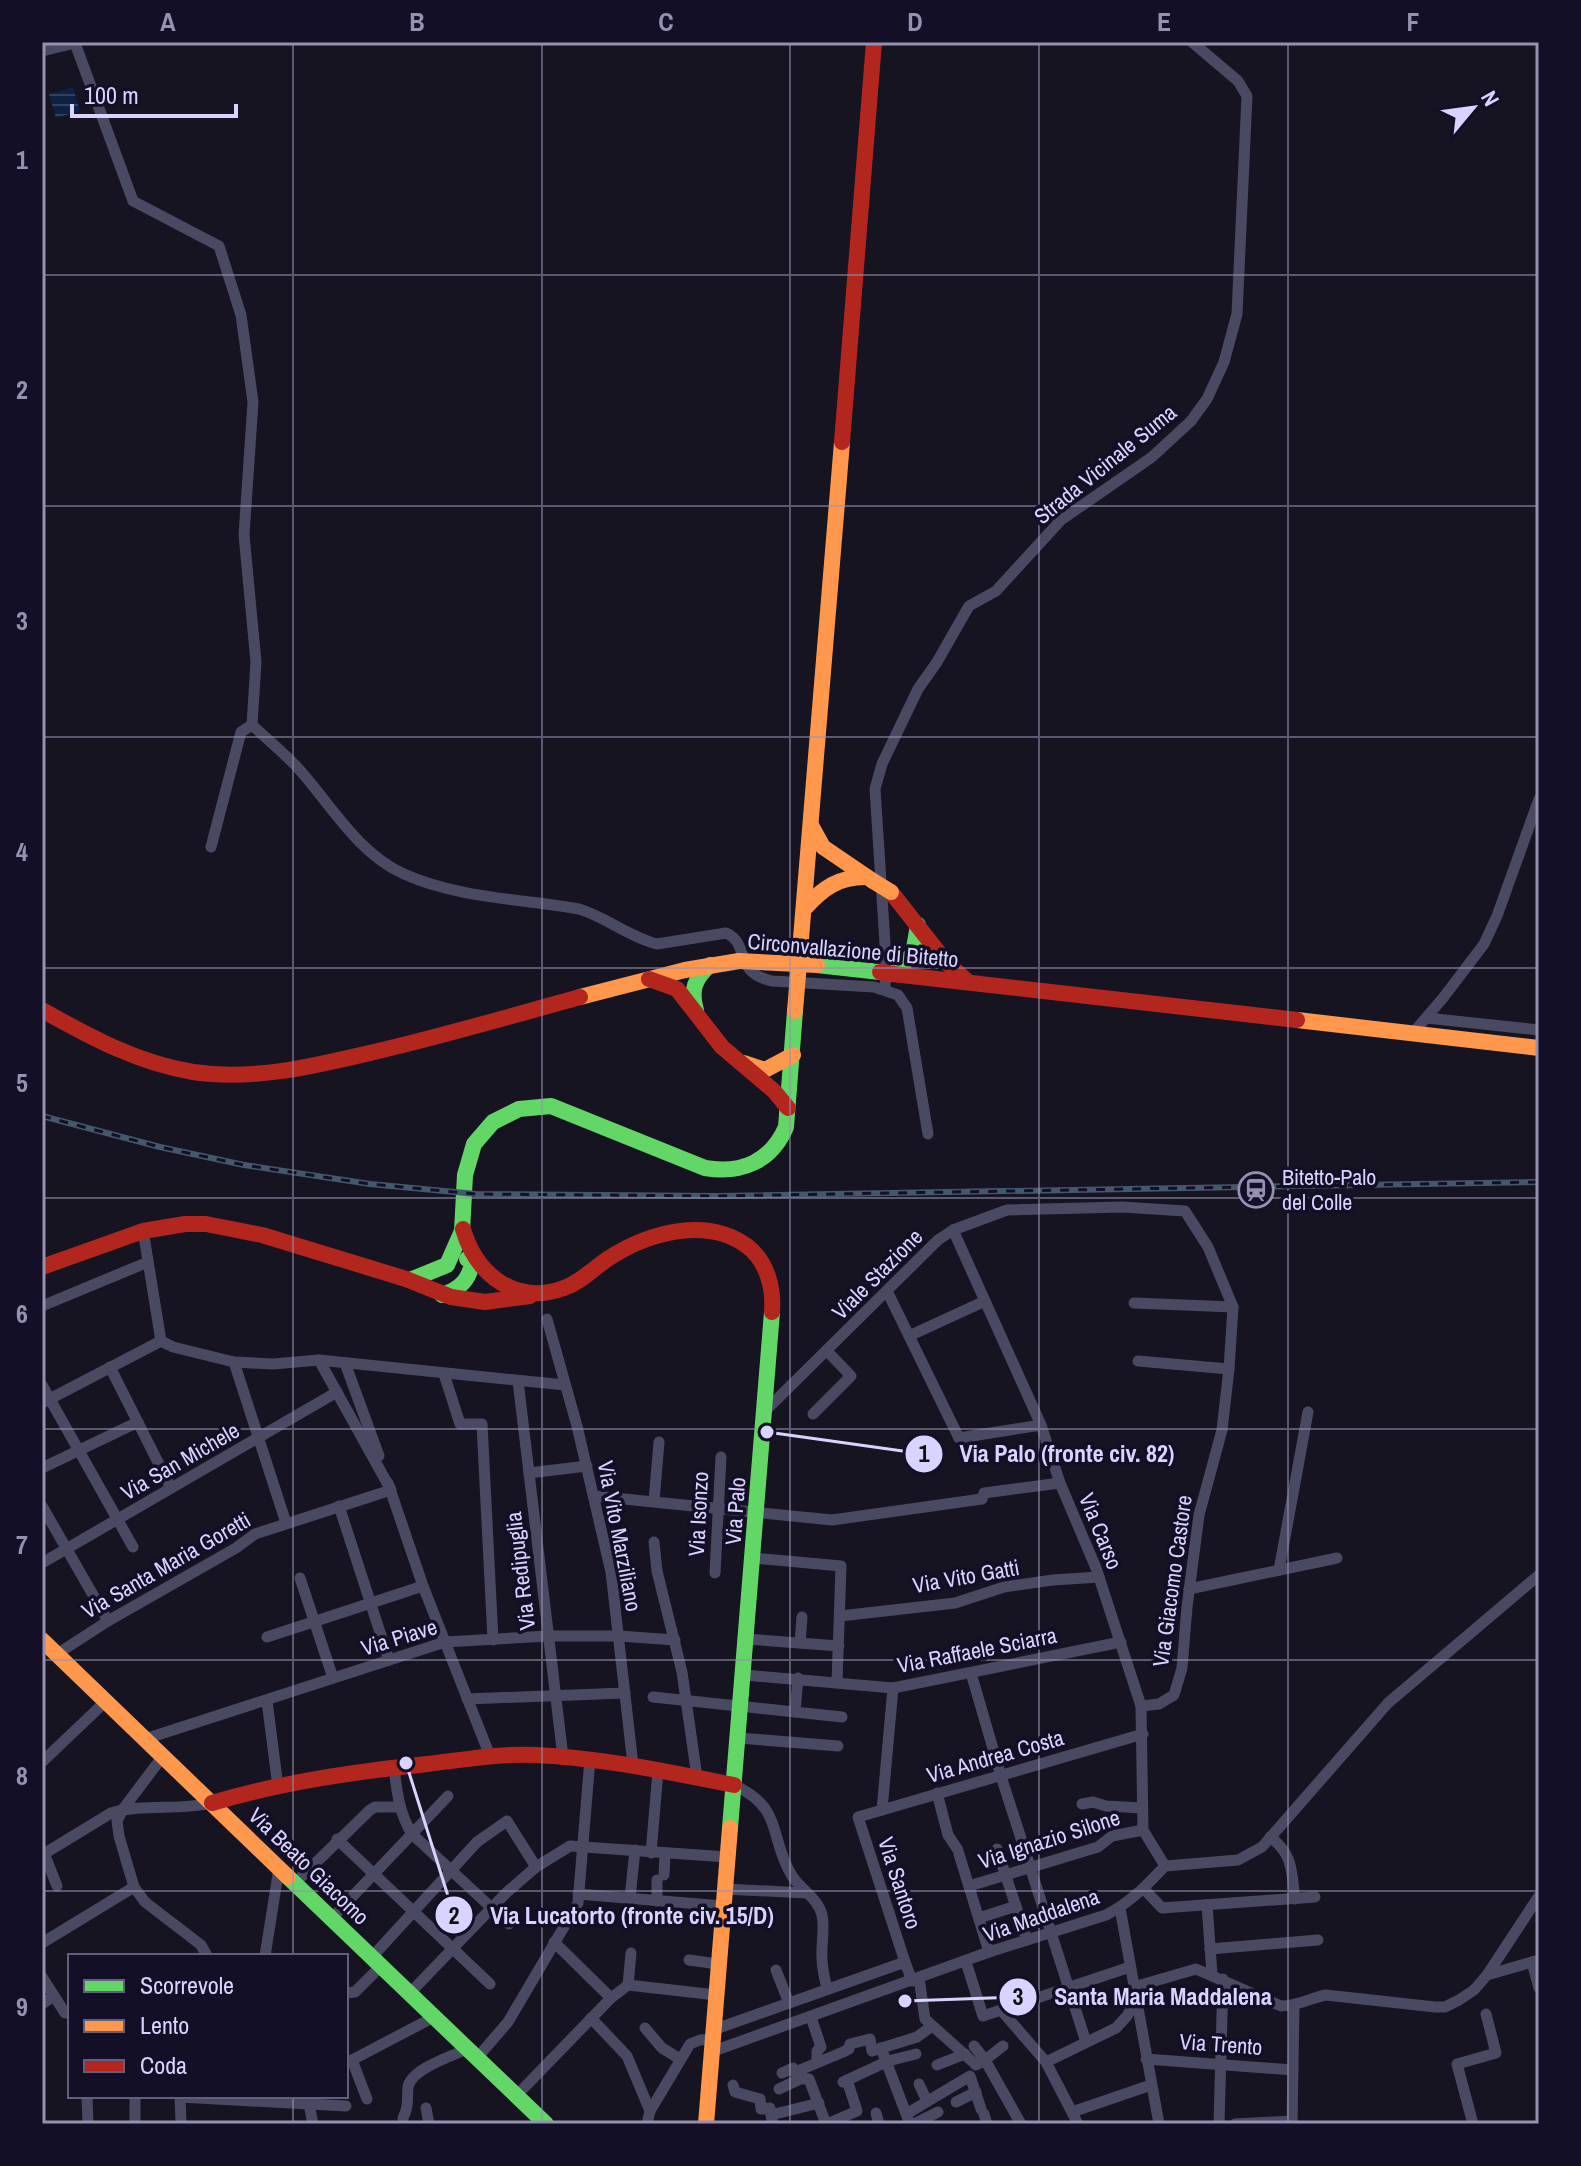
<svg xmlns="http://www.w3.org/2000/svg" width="1581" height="2166" viewBox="0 0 1581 2166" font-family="'Archivo Narrow',sans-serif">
<defs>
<pattern id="water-rules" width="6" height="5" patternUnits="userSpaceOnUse" patternTransform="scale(2)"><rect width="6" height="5" fill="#0d2144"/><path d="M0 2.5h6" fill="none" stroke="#304060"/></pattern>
</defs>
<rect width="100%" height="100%" fill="#161421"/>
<!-- water -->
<path fill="url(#water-rules)" d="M73,87L80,111L56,118L49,94Z"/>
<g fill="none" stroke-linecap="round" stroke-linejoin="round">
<!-- street -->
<g stroke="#4a4962" stroke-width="11">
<path d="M42,51L75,43L133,201L219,246L241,315L253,402L244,535L256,662L252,725C267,739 283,752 297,767C330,803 357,853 404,874C457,898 522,899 579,909C606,917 629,937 657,944L726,933C751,944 732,972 772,981L874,987L898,995L907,1008L928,1134"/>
<path d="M211,847L241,732L252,725"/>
<path d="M885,990L886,959L875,789L882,764L918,689L937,662L969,606L996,591L1061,520L1152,457L1191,421L1207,399L1224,362L1237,314L1247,96L1238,81L1192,42"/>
<path d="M1427,1018L1539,1030"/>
<path d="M1413,1033L1443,998L1484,944L1497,916L1539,799"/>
<path d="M143,1230L161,1341"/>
<path d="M953,1230L1041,1425"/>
<path d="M887,1291L959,1438L1041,1425L1060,1483L1096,1568L1141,1706"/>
<path d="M1134,1303L1233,1307"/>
<path d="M42,1306L148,1262"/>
<path d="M547,1319L577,1426L611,1572L633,1765"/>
<path d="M909,1336L985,1301"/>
<path d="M161,1341L173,1347L234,1362L273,1364L319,1360L565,1385"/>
<path d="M1138,1361L1229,1369"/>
<path d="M234,1362L286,1523"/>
<path d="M345,1363L379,1456"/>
<path d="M110,1367L171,1488"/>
<path d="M444,1374L460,1424H482L493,1640"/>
<path d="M518,1381L563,1757"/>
<path d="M42,1385L133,1547"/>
<path d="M42,1403L161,1341"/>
<path d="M764,1412L938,1240L953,1230L1007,1210L1122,1207L1185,1211L1208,1247L1233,1307L1229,1369L1222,1430L1199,1515L1187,1607L1182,1668L1174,1695L1159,1704L1141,1706L1143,1830L1165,1866"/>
<path d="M813,1414L851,1376L827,1351"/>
<path d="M42,1468L138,1422"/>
<path d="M529,1473L587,1466"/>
<path d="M388,1483L423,1586L490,1756"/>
<path d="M594,1496L832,1520L982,1499L984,1493L1060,1483"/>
<path d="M654,1501L659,1442"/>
<path d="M42,1506L108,1621"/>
<path d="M339,1506L389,1660"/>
<path d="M654,1542L657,1571L682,1672L697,1777"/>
<path d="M753,1558L841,1566L837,1682"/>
<path d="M42,1563L337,1392"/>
<path d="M1279,1570L1308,1412"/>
<path d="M715,1573L721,1457"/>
<path d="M300,1578L333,1678"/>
<path d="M1189,1589L1337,1558"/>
<path d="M840,1616L955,1603L1004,1587L1053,1580L1099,1577"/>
<path d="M267,1637L423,1586"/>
<path d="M747,1639L839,1646"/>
<path d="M800,1643L802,1617"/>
<path d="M57,1654L108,1621L236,1548L255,1534L391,1490L319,1360"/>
<path d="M971,1673L1001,1776L1086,2042"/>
<path d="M744,1675L893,1688L1121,1642"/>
<path d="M653,1697L842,1717"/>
<path d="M467,1699L625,1693"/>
<path d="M267,1701L278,1787"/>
<path d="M795,1712L798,1678"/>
<path d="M739,1738L838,1746"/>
<path d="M145,1739L445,1642L548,1636H619L675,1640"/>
<path d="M163,1756L123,1809L117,1821L119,1836L134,1887L145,1902L201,1945L207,1956"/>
<path d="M42,1762L106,1701"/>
<path d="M394,1768C397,1792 399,1813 412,1834L509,1924"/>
<path d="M734,1785C785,1809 768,1837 792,1876C800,1889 818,1898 822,1915C825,1928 821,1945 822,1958C822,1969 825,1979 827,1989"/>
<path d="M937,1793L948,1835L958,1850"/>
<path d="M1082,1804L1093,1802L1106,1806L1142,1808"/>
<path d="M882,1810L893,1688"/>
<path d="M1270,1837C1294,1855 1291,1871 1295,1899"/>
<path d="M337,1839L490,1984"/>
<path d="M997,1849L1027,1940"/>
<path d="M44,1853L57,1886"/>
<path d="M651,1853L658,1771"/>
<path d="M959,1854L989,1952"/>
<path d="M42,1855L111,1813C143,1803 179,1811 212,1803"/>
<path d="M664,1875L665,1854"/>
<path d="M295,1883L370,1810L375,1807H399"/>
<path d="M969,1886L1098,1847L1112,1836L1143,1830"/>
<path d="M724,1889L807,1893"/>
<path d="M1144,1889L1162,1908L1315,1897"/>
<path d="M578,1894L723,1906"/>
<path d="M630,1898L635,1850"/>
<path d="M657,1901V1880"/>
<path d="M1207,1905L1212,1974"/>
<path d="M1120,1908L1159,2124"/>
<path d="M332,1918L448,1796"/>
<path d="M979,1918L1016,1906"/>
<path d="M554,1942L611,1998"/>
<path d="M42,1943L134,1887"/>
<path d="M1210,1949L1318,1940"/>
<path d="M265,1956L279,1868"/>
<path d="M372,1957L477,1842L507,1821L536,1867"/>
<path d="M689,1960L718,1964"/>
<path d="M905,1962L858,1817L1143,1734"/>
<path d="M966,1962L983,2016L1001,2010L1046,2062L1078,2124"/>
<path d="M1532,1962L1539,1988"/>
<path d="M776,1970L789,2003"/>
<path d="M1487,1975L1539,1960"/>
<path d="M42,1977L65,2013"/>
<path d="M919,1978L925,2019L974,2063L976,2065L985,2060L1021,2124"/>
<path d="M628,1985L716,1995"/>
<path d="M628,1985L631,1953"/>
<path d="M1134,1987L1196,1969L1281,2006C1298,2006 1310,1998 1326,1995L1435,2007H1445L1459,2000L1474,1990L1487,1975L1539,1896"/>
<path d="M346,1993L355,1992L381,1966"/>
<path d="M410,1993L507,1892L536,1867L570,1846L727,1857"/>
<path d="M42,2004L54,1996"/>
<path d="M1001,2010L1130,1967"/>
<path d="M811,2017L821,2047L817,2051V2062"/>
<path d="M591,2018L627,2056L650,2111"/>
<path d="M645,2028L662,2048L680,2059"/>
<path d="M713,2030L905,1962L912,1981"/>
<path d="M974,2046L985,2060L1003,2046"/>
<path d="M881,2048L910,2124"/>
<path d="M711,2052L989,1952L1106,1915C1130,1903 1147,1885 1165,1866L1238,1860L1262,1847L1388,1703L1539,1575"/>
<path d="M477,2058L508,2022L578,1903L590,1759"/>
<path d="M1146,2059L1293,2070"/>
<path d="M352,2060L434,2017"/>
<path d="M352,2060L367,2099"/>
<path d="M888,2061L916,2054"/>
<path d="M1046,2062L1116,2028L1127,2016L1135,2002"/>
<path d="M937,2065L965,2054"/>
<path d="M782,2073L793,2068L795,2072"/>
<path d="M843,2082L886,2062"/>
<path d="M919,2084L927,2101"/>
<path d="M733,2085L735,2092L760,2099L761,2109L770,2108L771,2115"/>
<path d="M779,2089L798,2080L796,2072"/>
<path d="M517,2095L611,1998L628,1985"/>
<path d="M87,2096L88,2124"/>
<path d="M135,2096V2124"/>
<path d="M180,2096L181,2124"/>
<path d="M180,2097L346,2106"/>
<path d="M956,2102L976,2092"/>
<path d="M309,2104L313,2124"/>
<path d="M426,2108L429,2124"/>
<path d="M1072,2112L1151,2085"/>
<path d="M876,2113L879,2124"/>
<path d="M908,2113L970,2076L981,2109"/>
<path d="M984,2114L987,2124"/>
<path d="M403,2118C409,2106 407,2099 408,2087C411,2069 452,2056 467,2049"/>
<path d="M647,2124L650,2111L690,2044L700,2040L712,2039"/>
<path d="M773,2124L771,2115L819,2103"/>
<path d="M826,2124L809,2079H803L800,2070L843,2052L849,2049L850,2044L870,2039L872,2051L917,2037L932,2026"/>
<path d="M827,2124L857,2111L847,2080"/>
<path d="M914,2124L938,2112"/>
<path d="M1219,2124L1223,1979"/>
<path d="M1235,2124L1292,2121"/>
<path d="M1292,2124L1294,2006"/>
<path d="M1473,2124L1457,2064L1496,2053L1486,2014"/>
</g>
<!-- fast -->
<g stroke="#63d668" stroke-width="16">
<path d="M817,965L880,972"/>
<path d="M893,974L913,954L918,925"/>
<path d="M696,1010C690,990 695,978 710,965"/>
<path d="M410,1280L447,1265L462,1231L465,1175L474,1144L493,1122L519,1109L551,1106L705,1168C741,1174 771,1162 786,1127L795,1011"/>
<path d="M442,1295C461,1289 470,1279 473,1259H467"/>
<path d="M730,1828L772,1312"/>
<path d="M288,1877L546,2124"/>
</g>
<!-- slow -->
<g stroke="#ff974d" stroke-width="16">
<path d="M812,827L823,847L873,881"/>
<path d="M806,907C823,888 839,877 865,877"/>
<path d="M580,997L685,970L739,961"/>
<path d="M795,1011L842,442"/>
<path d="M1297,1020L1539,1048"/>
<path d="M744,1063L765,1070L793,1055"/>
<path d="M42,1640L288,1877"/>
<path d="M706,2124L730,1828"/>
</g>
<!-- jam -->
<g stroke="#b3261e" stroke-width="16">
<path d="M842,442L874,42"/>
<path d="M891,892L946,962L968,982"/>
<path d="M893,974L1297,1020"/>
<path d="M649,979L677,989L722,1047L774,1091L788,1108"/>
<path d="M42,1010C90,1037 138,1063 193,1072C254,1081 315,1066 374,1052C443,1036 511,1016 580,997"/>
<path d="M463,1229C476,1274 515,1306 564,1288C581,1282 594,1268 609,1258C648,1233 706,1216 747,1246C767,1261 774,1288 772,1312"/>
<path d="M42,1267L143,1231L185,1224H206L262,1235L406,1279L451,1297L485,1302L530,1296"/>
<path d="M212,1803C282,1782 354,1772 427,1764C463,1760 499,1753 536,1755C603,1758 668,1772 734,1785"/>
</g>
<defs>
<path id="rail" d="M42,1116L160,1147L244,1165L370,1184L476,1194L717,1196L1539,1182"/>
</defs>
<!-- rail casing -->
<use href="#rail" stroke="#43596b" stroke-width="6"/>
<!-- rail -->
<use href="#rail" stroke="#130f26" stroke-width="3" stroke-dasharray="9" stroke-linecap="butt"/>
<!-- slow-bridge -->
<g stroke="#ff974d" stroke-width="16">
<path d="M873,881L891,892"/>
<path d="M739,961L817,965"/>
</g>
<!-- jam-bridge -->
<path stroke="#b3261e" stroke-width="16" d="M880,972L893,974"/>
</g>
<!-- grid -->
<path fill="none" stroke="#9591b1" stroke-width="2" stroke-opacity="0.55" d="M293,42V1956M542,42V2124M790,42V2124M1039,42V2124M1288,42V2124M42,275H1539M42,506H1539M42,737H1539M42,968H1539M42,1198H1539M42,1429H1539M42,1660H1539M42,1891H1539M293,2096V2124"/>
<!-- icons -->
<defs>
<symbol id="station-ring" viewBox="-11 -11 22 22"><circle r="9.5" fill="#130f26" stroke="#9591b1" stroke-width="1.5"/><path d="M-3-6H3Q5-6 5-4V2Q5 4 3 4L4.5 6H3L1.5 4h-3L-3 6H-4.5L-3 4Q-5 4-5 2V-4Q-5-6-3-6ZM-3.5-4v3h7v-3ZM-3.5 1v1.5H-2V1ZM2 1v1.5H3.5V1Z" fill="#9591b1"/></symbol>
</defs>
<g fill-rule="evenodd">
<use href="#station-ring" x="1236" y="1170" width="40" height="40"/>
</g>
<g text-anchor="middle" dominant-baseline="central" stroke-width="7" stroke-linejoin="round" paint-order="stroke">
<!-- street labels -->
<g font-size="22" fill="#d9d4ff" stroke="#130f26">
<text transform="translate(1105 464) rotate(-39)">Strada Vicinale Suma</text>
<text transform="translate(853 950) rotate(5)">Circonvallazione di Bitetto</text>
<text transform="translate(877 1274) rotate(-45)">Viale Stazione</text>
<text transform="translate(180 1461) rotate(-30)">Via San Michele</text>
<text transform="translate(735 1511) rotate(-86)">Via Palo</text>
<text transform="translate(698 1514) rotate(-87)">Via Isonzo</text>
<text transform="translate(1101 1531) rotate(68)">Via Carso</text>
<text transform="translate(620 1536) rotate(79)">Via Vito Marziliano</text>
<text transform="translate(166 1565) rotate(-30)">Via Santa Maria Goretti</text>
<text transform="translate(520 1571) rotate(-97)">Via Redipuglia</text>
<text transform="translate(966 1576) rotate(-10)">Via Vito Gatti</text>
<text transform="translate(1172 1581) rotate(-82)">Via Giacomo Castore</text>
<text transform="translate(399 1637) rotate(-17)">Via Piave</text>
<text transform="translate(977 1650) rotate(-11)">Via Raffaele Sciarra</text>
<text transform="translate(995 1756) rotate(-16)">Via Andrea Costa</text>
<text transform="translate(1049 1839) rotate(-18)">Via Ignazio Silone</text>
<text transform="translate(309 1866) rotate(44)">Via Beato Giacomo</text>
<text transform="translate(900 1883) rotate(72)">Via Santoro</text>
<text transform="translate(1041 1915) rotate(-19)">Via Maddalena</text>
<text transform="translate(1221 2044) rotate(4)">Via Trento</text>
</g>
<!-- poi labels -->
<g font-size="22" fill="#d9d4ff" stroke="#130f26" text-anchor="start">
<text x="1282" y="1177">Bitetto-Palo<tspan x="1282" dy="25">del Colle</tspan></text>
</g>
</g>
<!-- callouts -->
<path fill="none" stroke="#d9d4ff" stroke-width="3" d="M767 1432L924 1454M406 1763L454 1915M905 2001L1018 1997"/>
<g fill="#d9d4ff" stroke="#130f26" stroke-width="3">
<circle cx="767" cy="1432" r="8"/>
<circle cx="406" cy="1763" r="8"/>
<circle cx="905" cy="2001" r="8"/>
<circle cx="924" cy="1454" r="20"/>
<circle cx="454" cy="1915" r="20"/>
<circle cx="1018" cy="1997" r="20"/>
</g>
<g font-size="24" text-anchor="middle" font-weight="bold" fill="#111">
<text x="924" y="1462">1</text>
<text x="454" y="1924">2</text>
<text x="1018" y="2005">3</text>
</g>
<g font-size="24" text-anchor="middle" font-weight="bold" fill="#d9d4ff" stroke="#130f26" stroke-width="7" stroke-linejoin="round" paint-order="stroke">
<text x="1067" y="1462">Via Palo (fronte civ. 82)</text>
<text x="632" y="1924">Via Lucatorto (fronte civ. 15/D)</text>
<text x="1163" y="2005">Santa Maria Maddalena</text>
</g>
<!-- border -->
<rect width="1581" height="2166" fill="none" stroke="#130f26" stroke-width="88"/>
<!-- legend -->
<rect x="68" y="1954" width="280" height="144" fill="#130f26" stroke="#625e7d" stroke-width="2"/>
<rect x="84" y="1980" width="40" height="12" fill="#63d668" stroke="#625e7d" stroke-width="2"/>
<text x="140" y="1994" font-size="24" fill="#d9d4ff">Scorrevole</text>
<rect x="84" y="2020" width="40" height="12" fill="#ff974d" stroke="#625e7d" stroke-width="2"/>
<text x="140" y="2034" font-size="24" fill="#d9d4ff">Lento</text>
<rect x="84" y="2060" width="40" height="12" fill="#b3261e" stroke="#625e7d" stroke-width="2"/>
<text x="140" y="2074" font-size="24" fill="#d9d4ff">Coda</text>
<!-- north arrow -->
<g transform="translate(1473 108) rotate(61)" stroke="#130f26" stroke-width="6" paint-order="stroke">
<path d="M0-6L14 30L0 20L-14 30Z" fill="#d9d4ff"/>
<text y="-12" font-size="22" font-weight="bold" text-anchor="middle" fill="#d9d4ff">N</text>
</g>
<!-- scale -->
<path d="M72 104v12h164v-12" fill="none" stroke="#d9d4ff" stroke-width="4"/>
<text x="84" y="104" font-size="24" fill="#d9d4ff" stroke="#130f26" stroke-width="6" paint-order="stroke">100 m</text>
<rect x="44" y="44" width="1493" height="2078" fill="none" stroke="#9591b1" stroke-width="3"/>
<g font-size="26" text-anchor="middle" font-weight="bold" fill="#9591b1">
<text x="168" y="31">A</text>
<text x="417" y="31">B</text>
<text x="666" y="31">C</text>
<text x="915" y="31">D</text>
<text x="1164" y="31">E</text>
<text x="1413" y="31">F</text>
<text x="22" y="169">1</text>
<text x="22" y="399">2</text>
<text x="22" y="630">3</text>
<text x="22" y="861">4</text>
<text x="22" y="1092">5</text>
<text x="22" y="1323">6</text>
<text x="22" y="1554">7</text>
<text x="22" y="1785">8</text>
<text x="22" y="2016">9</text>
</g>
</svg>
